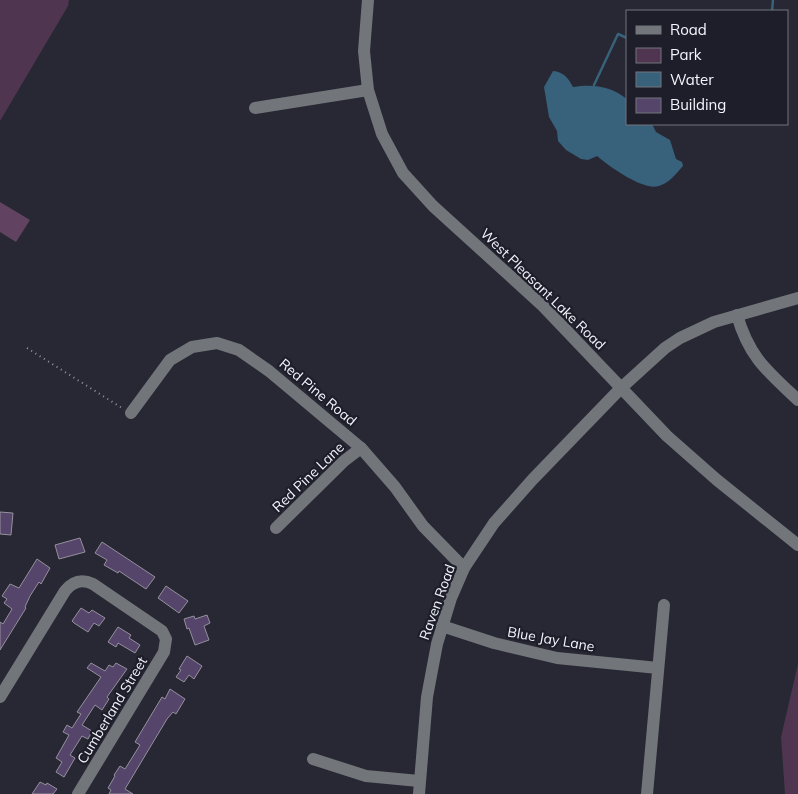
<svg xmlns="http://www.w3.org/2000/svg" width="798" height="794" viewBox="0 0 798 794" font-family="Mulish,sans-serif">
<rect width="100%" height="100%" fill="#272833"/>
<!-- green -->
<g fill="#503550">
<path d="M0,0H69L68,6L0,121Z"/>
<path d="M798,664V794H785L781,737Z"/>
</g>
<!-- forest -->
<path fill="#614361" d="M0,202L30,220L16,242L0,232Z"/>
<!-- water -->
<path fill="#38617b" d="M553,71C564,72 568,78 573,87C594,84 610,86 627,99V124H652L656,132L670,140L676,159L682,162L683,166C676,174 669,183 659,186C643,191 609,166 597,156L588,160L581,159L566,150L558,141L557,131L549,117L544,87Z"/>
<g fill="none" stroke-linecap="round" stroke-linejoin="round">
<!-- stream -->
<g stroke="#38617b" stroke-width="2.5">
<path d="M772,11L773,0"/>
<path d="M594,85L618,34L627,38"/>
</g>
</g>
<!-- building -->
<g fill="#56456a" stroke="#95909d">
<path d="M0,512L13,513L11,535L0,534Z"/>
<path d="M80,538L85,552L59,559L55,545Z"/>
<path d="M102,542L155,577L146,589L119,571L118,573L104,565L107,560L95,553Z"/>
<path d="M37,559L50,568L41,584L39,582L30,596L25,607L26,608L0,650V622L3,624L12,609L4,603L7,599L2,596L10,584L19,588Z"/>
<path d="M166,586L188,601L179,613L158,598Z"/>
<path d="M81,608L89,613L92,610L105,618L99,626L94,623L88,632L74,623L72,621Z"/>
<path d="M207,615L210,623L204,626L209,640L195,645L189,628L187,629L184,619L194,616L195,619Z"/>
<path d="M118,627L131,635L129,638L140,645L135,653L118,643L116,647L108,642Z"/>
<path d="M187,656L202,666L194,679L189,675L184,682L176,677L181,670L179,669Z"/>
<path d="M91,663L105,671L109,665L113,667L116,663L127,669L107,697L109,699L102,710L95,705L82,725L92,731L88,739L82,736L70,755L75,758L64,777L56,772L62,762L56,758L69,735L63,732L67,725L72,728L81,714L77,712L101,677L87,668Z"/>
<path d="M170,689L185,699L176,714L173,712L167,719L125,789L133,794H109L111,790L108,788L115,776L114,775L120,766L125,769L140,745L135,742L162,697L165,699Z"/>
<path d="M40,782L46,785L47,783L57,789L53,794H32Z"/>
</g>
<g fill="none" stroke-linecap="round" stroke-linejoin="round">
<!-- path -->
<path stroke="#95969f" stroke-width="2" stroke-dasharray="1 4" stroke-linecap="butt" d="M27,348L122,408"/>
<!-- minor -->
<g stroke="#72767b" stroke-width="12">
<path d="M368,0L364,51L368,90L382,134L403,173L433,206L543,306L667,436L717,480L798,545"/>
<path d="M255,108L368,90"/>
<path d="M737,315C749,357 767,371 798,400"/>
<path d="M131,413L170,360L192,347L217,343L239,350L269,371L361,448L395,487L423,526L464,568"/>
<path d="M276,528L344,461L361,448"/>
<path d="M442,626L494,643L557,658L658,668"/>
<path d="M0,697L65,591C73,581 82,579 93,584L162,631L166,639L164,652L78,794"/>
<path d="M313,759L366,776L419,781"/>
<path d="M419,794L427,697L437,644L451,598L464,568L494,523L533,479L621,388L665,348L680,338L714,322L798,298"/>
<path d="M647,794L664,605"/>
</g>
</g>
<g text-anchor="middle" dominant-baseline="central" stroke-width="4.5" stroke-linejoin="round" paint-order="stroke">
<!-- street labels -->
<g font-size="14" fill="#f3f4fc" stroke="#1d1e29">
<text transform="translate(543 289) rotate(44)">West Pleasant Lake Road</text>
<text transform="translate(318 392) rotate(40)">Red Pine Road</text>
<text transform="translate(308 477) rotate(-44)">Red Pine Lane</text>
<text transform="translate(437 602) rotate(-70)">Raven Road</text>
<text transform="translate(551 639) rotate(10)">Blue Jay Lane</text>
<text transform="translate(112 710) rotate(-59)">Cumberland Street</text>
</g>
</g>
<!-- legend -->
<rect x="626" y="10" width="162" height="115" fill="#1d1e29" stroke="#73747d"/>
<rect x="636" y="26" width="25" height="8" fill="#72767b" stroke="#73747d"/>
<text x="670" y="35" font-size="15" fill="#f3f4fc">Road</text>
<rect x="636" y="48" width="25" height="15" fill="#503550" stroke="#73747d"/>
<text x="670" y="60" font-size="15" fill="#f3f4fc">Park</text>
<rect x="636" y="72" width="25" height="15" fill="#38617b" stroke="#73747d"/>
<text x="670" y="85" font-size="15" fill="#f3f4fc">Water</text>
<rect x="636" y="98" width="25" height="15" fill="#56456a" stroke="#73747d"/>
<text x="670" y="110" font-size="15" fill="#f3f4fc">Building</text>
</svg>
